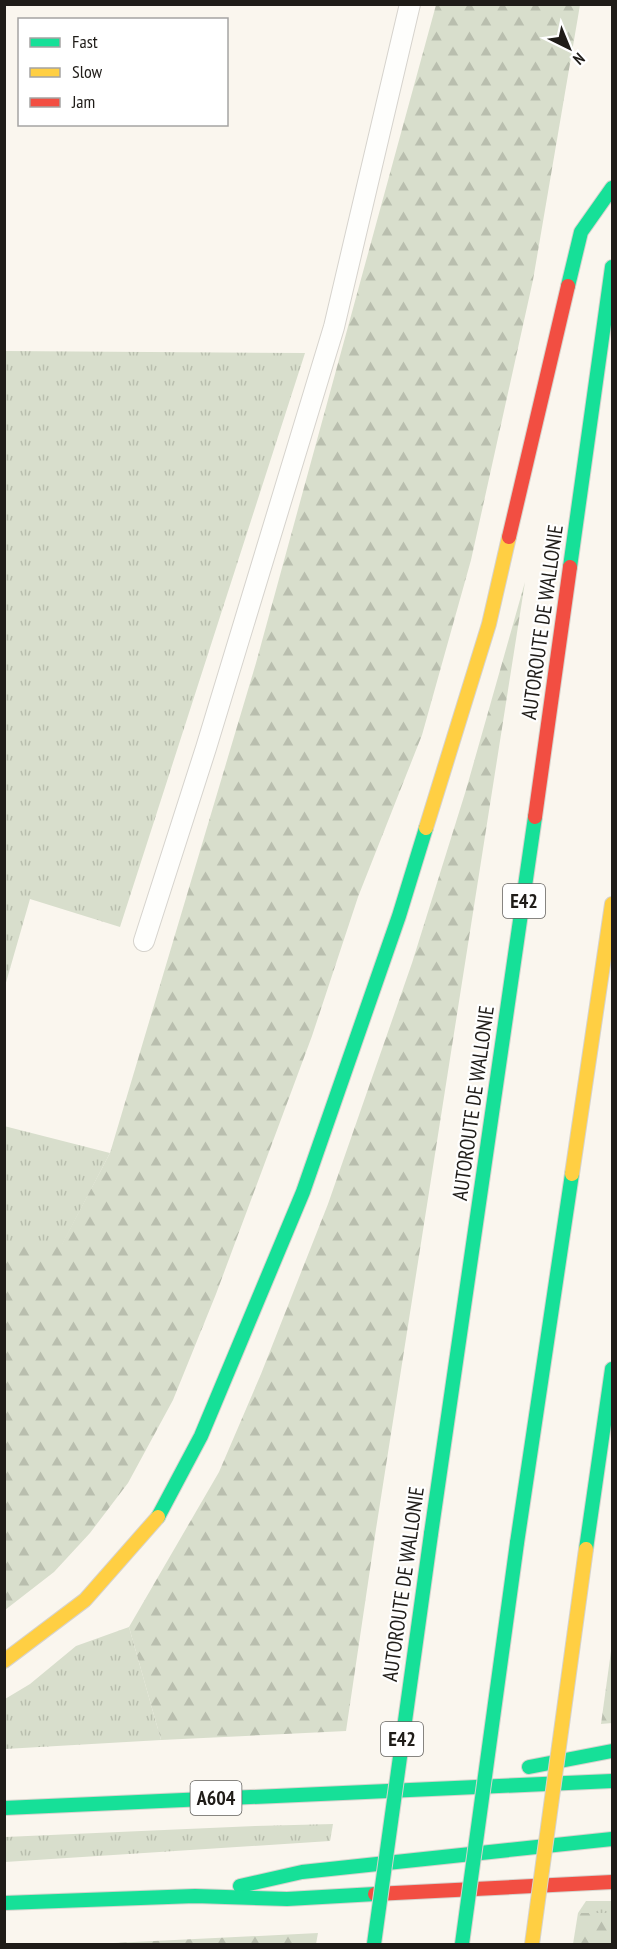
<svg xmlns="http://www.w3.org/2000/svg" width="617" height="1949" viewBox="0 0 617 1949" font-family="'PT Sans Narrow',sans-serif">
<defs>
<pattern id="grass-tufts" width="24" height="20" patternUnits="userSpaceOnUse" patternTransform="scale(1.5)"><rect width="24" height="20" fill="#d8decc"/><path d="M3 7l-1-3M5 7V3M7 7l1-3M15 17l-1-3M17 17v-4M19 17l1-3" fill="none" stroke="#b9beae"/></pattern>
<pattern id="forest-firs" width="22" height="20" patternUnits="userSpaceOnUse" patternTransform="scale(1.5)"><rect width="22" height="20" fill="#d8decc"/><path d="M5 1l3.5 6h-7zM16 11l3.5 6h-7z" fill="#b9beae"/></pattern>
</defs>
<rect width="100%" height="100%" fill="#faf6ee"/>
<!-- grass -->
<g fill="url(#grass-tufts)">
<path d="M5,351L305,353L120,927L30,899L5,986Z"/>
<path d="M4,1126L110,1153L62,1245L5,1244Z"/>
<path d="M129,1627L161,1740L5,1749V1699L30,1684L76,1646Z"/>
<path d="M333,1824L330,1841L5,1862V1837L255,1826Z"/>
<path d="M586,1901H612V1913H578Z"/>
</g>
<!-- forest -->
<g fill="url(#forest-firs)">
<path d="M436,5H580L533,280L471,560L422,735L358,897L312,1036L216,1294L173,1400L128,1483L90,1533L54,1572L5,1610V1244H62L110,1153L256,663Z"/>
<path d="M525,582L376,1529L346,1731L161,1740L129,1627L219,1472L261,1374L328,1204L412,963L466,790Z"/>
<path d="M612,1644V1723L601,1724Z"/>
<path d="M578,1913H612V1944H573Z"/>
<path d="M318,1933L316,1944H93Z"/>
</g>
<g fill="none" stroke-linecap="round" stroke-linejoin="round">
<defs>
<path id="lane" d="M144,941L206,748L334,327L410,4"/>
<g id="fast">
<path d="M568,286L581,232L612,188"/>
<path d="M570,567L612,267"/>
<path d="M158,1517L201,1436L303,1192L399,916L426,828"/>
<path d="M431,1534L535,817"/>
<path d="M517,1543L572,1174"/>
<path d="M586,1549L612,1369"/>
<path d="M529,1767L612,1751"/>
<path d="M4,1808L612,1781"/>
<path d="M240,1886L302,1872L612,1839"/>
<path d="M4,1903L195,1896L287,1899L375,1894"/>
</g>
<g id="slow">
<path d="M426,828L489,624L509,537"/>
<path d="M572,1174L612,904"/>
<path d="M4,1661L85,1600L158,1517"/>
</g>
<g id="jam">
<path d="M509,537L568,286"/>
<path d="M535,817L570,567"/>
<path d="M375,1894L612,1882"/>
</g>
</defs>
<!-- lane casing -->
<use href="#lane" stroke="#d6d3cd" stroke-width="22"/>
<!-- fast casing -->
<use href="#fast" stroke="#d6d3cd" stroke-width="16"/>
<!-- slow casing -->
<use href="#slow" stroke="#d6d3cd" stroke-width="16"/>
<!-- jam casing -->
<use href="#jam" stroke="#d6d3cd" stroke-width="16"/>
<!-- lane -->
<use href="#lane" stroke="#fefefc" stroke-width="20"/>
<!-- fast -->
<use href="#fast" stroke="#16e098" stroke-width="14"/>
<!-- slow -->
<use href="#slow" stroke="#ffcf43" stroke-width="14"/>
<!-- jam -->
<use href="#jam" stroke="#f24e42" stroke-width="14"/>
<defs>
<g id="fast-bridge">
<path d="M374,1944L431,1534"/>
<path d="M462,1944L517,1543"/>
</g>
<path id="slow-bridge" d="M532,1944L586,1549"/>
</defs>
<!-- fast-bridge casing -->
<use href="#fast-bridge" stroke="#d6d3cd" stroke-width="16" stroke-linecap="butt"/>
<!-- slow-bridge casing -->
<use href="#slow-bridge" stroke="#d6d3cd" stroke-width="16" stroke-linecap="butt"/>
<!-- fast-bridge -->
<use href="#fast-bridge" stroke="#16e098" stroke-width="14"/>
<!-- slow-bridge -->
<use href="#slow-bridge" stroke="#ffcf43" stroke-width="14"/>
</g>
<g text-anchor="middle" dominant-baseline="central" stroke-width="4.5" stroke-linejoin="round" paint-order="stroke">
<!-- shield labels -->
<g fill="#fff" stroke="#62605d" stroke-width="1.5">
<rect x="503" y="884" width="42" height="34" rx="4.5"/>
<rect x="381" y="1722" width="42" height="34" rx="4.5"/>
<rect x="190.5" y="1781" width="51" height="34" rx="4.5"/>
</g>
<g font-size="20" font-weight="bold" fill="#1f1c18">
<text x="524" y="901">E42</text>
<text x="402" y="1739">E42</text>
<text x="216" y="1798">A604</text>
</g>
<!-- street labels -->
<g font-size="21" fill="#1f1c18" stroke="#fff">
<text transform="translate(542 622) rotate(-82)">AUTOROUTE DE WALLONIE</text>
<text transform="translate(473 1103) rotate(-82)">AUTOROUTE DE WALLONIE</text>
<text transform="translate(403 1584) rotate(-82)">AUTOROUTE DE WALLONIE</text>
</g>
</g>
<!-- border -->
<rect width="617" height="1949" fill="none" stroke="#1f1c18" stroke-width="12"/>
<!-- legend -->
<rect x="18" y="18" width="210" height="108" fill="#ffffff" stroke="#a5a4a3" stroke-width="1.5"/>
<rect x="30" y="38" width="30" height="9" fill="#16e098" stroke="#a5a4a3" stroke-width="1.5"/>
<text x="72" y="48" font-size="18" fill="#1f1c18">Fast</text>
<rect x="30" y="68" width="30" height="9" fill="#ffcf43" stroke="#a5a4a3" stroke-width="1.5"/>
<text x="72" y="78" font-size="18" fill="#1f1c18">Slow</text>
<rect x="30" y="98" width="30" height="9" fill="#f24e42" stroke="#a5a4a3" stroke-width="1.5"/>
<text x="72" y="108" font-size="18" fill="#1f1c18">Jam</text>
<!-- north arrow -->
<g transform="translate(569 48) rotate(137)" stroke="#ffffff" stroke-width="4.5" paint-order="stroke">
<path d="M0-4.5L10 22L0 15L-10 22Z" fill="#1f1c18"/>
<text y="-9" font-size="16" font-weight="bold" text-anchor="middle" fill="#1f1c18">N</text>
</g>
</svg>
